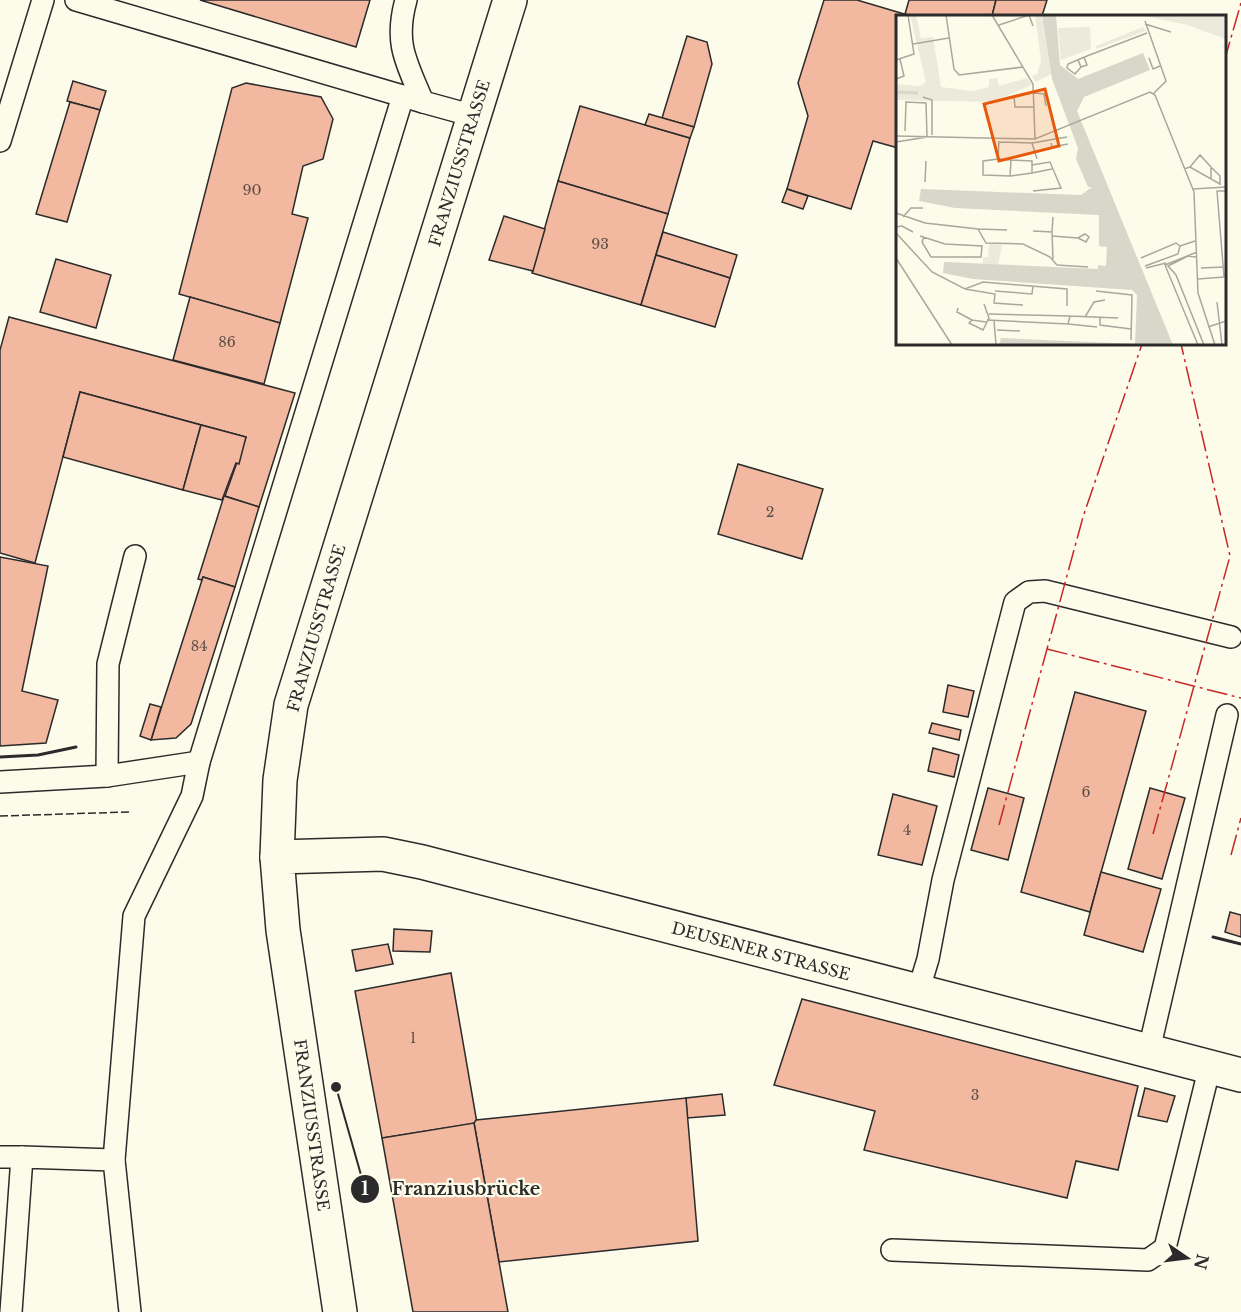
<svg xmlns="http://www.w3.org/2000/svg" width="1241" height="1312" viewBox="0 0 1241 1312" font-family="'Libre Baskerville',serif">
<rect width="100%" height="100%" fill="#fdfbea"/>
<!-- building -->
<g fill="#f2b8a0" stroke="#2b2b2b" stroke-width="1.5">
<path d="M200,0H370L356,47Z"/>
<path d="M824,0H857L911,16H898V148L873,141L851,209L787,189L808,116L798,83Z"/>
<path d="M909,0H996L992,16H911L905,14Z"/>
<path d="M996,0H1047L1042,16H992Z"/>
<path d="M687,36L707,42L712,64L694,127L662,118Z"/>
<path d="M73,81L106,91L100,110L67,101Z"/>
<path d="M246,83L321,97L333,119L323,159L303,166L292,214L308,218L280,323L179,294L232,88Z"/>
<path d="M70,102L100,110L67,222L36,214Z"/>
<path d="M580,106L690,138L668,214L558,181Z"/>
<path d="M649,114L694,127L690,138L645,125Z"/>
<path d="M558,181L668,214L641,305L532,273Z"/>
<path d="M787,189L808,196L803,209L782,202Z"/>
<path d="M504,216L545,229L533,271L489,260Z"/>
<path d="M663,232L737,255L730,278L656,255Z"/>
<path d="M656,255L730,278L715,327L641,305Z"/>
<path d="M56,259L111,275L96,328L40,312Z"/>
<path d="M190,297L280,323L264,384L173,360Z"/>
<path d="M9,317L295,393L259,507L225,496L246,437L80,392L35,563L0,553V350Z"/>
<path d="M80,392L201,425L183,490L63,457Z"/>
<path d="M201,425L246,437L239,464L236,463L222,500L183,490Z"/>
<path d="M738,464L823,489L802,559L718,534Z"/>
<path d="M224,496L259,507L235,587L203,577L202,580L198,579Z"/>
<path d="M0,557L48,566L22,691L58,700L46,743L0,746Z"/>
<path d="M203,577L235,587L191,724L176,738L151,740Z"/>
<path d="M948,685L974,691L968,717L943,712Z"/>
<path d="M1075,692L1146,711L1090,912L1021,892Z"/>
<path d="M150,704L161,707L151,740L140,736Z"/>
<path d="M932,723L961,730L959,740L929,733Z"/>
<path d="M933,748L959,755L954,777L928,771Z"/>
<path d="M988,788L1024,798L1008,860L971,850Z"/>
<path d="M1150,788L1185,798L1162,879L1128,869Z"/>
<path d="M893,794L937,806L922,865L878,855Z"/>
<path d="M1101,872L1161,889L1143,952L1084,935Z"/>
<path d="M1230,912L1241,915V937L1225,932Z"/>
<path d="M394,929L432,931L430,952L393,951Z"/>
<path d="M388,944L393,964L356,971L352,950Z"/>
<path d="M451,973L477,1123L382,1138L355,991Z"/>
<path d="M802,999L1138,1086L1118,1170L1076,1161L1067,1198L864,1150L875,1111L774,1085Z"/>
<path d="M1145,1088L1175,1096L1167,1122L1138,1116Z"/>
<path d="M722,1094L725,1115L687,1118L686,1098Z"/>
<path d="M686,1098L698,1241L499,1262L474,1123L476,1120Z"/>
<path d="M474,1123L508,1312H413L382,1138Z"/>
</g>
<g fill="none" stroke-linecap="round" stroke-linejoin="round">
<defs>
<g id="service">
<path d="M76,0L423,102"/>
<path d="M406,0C394,43 406,62 423,102L474,116"/>
<path d="M0,141L43,0"/>
<path d="M107,776L108,664L135,556"/>
<path d="M0,782L107,776L199,762L403,96"/>
<path d="M918,992L928,959L943,880L1015,602L1029,592L1045,591L1231,637"/>
<path d="M1149,1050L1227,715"/>
<path d="M0,1157H22"/>
<path d="M892,1250L1148,1260L1165,1248L1210,1066"/>
<path d="M11,1312L22,1157L114,1160"/>
<path d="M130,1312L114,1160L134,916L192,796L199,762"/>
</g>
<path id="tertiary" d="M277,857L280,780L291,705L510,0"/>
<path id="secondary" d="M340,1312L283,930L277,857L383,854L422,862L1241,1075"/>
</defs>
<!-- service casing -->
<use href="#service" stroke="#2b2b2b" stroke-width="24"/>
<!-- tertiary casing -->
<use href="#tertiary" stroke="#2b2b2b" stroke-width="36"/>
<!-- secondary casing -->
<use href="#secondary" stroke="#2b2b2b" stroke-width="36"/>
<!-- service -->
<use href="#service" stroke="#fdfbea" stroke-width="21"/>
<!-- tertiary -->
<use href="#tertiary" stroke="#fdfbea" stroke-width="33"/>
<!-- secondary -->
<use href="#secondary" stroke="#fdfbea" stroke-width="33"/>
<!-- fence -->
<path stroke="#2b2b2b" stroke-width="1.5" stroke-dasharray="8 3" stroke-linecap="butt" d="M0,816L129,812"/>
<!-- wall -->
<g stroke="#2b2b2b" stroke-width="3">
<path d="M0,757L38,755L76,747"/>
<path d="M1213,937L1241,944"/>
</g>
<!-- power -->
<g stroke="#c62828" stroke-width="1.5" stroke-dasharray="21 4.5 3 4.5" stroke-linecap="butt">
<path d="M1224,62L1241,3"/>
<path d="M1047,649L1241,698"/>
<path d="M999,825L1083,517L1142,344"/>
<path d="M1153,834L1230,556L1181,344"/>
<path d="M1231,855L1241,818"/>
</g>
</g>
<g text-anchor="middle" dominant-baseline="central" stroke-width="4.5" stroke-linejoin="round" paint-order="stroke">
<!-- number labels -->
<g font-size="14" fill="#5d4e48">
<text x="252" y="190">90</text>
<text x="600" y="244">93</text>
<text x="227" y="342">86</text>
<text x="770" y="512">2</text>
<text x="199" y="646">84</text>
<text x="1086" y="792">6</text>
<text x="907" y="830">4</text>
<text x="413" y="1038">1</text>
<text x="975" y="1095">3</text>
</g>
<!-- street labels -->
<g font-size="16" fill="#2b2b2b" stroke="#fdfbea">
<text transform="translate(459 163) rotate(-73)">FRANZIUSSTRASSE</text>
<text transform="translate(316 628) rotate(-74)">FRANZIUSSTRASSE</text>
<text transform="translate(761 951) rotate(15)">DEUSENER STRASSE</text>
<text transform="translate(312 1125) rotate(82)">FRANZIUSSTRASSE</text>
</g>
</g>
<!-- overview -->
<g transform="translate(896 15)">
<rect width="330" height="330" fill="#fdfbea"/>
<path d="M14,0H20L25,23L37,22L45,72L76,76L93,72V64L101,63L103,71L131,63L136,70L96,87L0,85V69L24,71L30,67ZM139,0H146L155,59L140,67L136,61L141,59L145,46ZM244,0H330V24L291,10ZM194,12L195,34L165,45L162,13ZM247,12L250,16L200,34V31ZM93,229L106,230L102,250L87,249V242H92Z" fill="#ecebdb"/>
<path d="M146,0H160L164,50L182,64L247,38L254,55L188,82L181,96L277,330H103L105,323L239,329L241,280L236,275L77,264L47,258L48,247L202,254V250L210,251L211,232L203,231V200L59,193L23,186L25,174L185,180L196,172H192L180,144L182,133L156,64Z" fill="#d8d7c9"/>
<path fill="none" stroke="#d8d7c9" stroke-width="3" d="M0,77L22,78"/>
<path fill="none" stroke="#a9a89e" stroke-width="1.5" d="M50,0L58,54L63,60L127,52M96,0L137,69L139,124L254,77L259,80L298,177L302,278L319,330M249,6L270,66L257,79M249,9L275,17M103,10L133,0L137,11M17,29L53,23M253,43L257,54L264,51M0,45L18,39L12,0M182,45L185,52L191,50L188,42M185,52L179,59L171,53L172,49L191,41L251,18M0,64L8,61L4,44M138,78L148,79L150,91M27,82L36,85V120M118,82L119,92H138M0,121L139,124M0,127L31,122L30,88L10,87L9,116M103,127L136,128L141,144M136,128L171,122M155,128L156,132L172,129M102,144L115,145L114,161L87,160V146L102,144L103,126M136,150L154,147L165,173L137,176M294,152L304,140L315,152V164M316,153L324,161V170M288,154L294,152L324,169M136,158L156,154M114,161L136,158V146L115,145M29,167L30,146M330,171V142M297,174L330,172M0,198L29,208L82,214L90,228L127,229L154,242L161,250L192,252M7,202L15,193H27M0,212L6,211L17,217M82,214L111,215M137,216L156,217L157,202M156,217L157,244M0,218L36,257L69,274L87,267L171,274V291M24,221L49,229L86,231L85,242H35L26,227L28,222M156,221L182,223L189,219L193,222L190,227L182,223M301,237L269,250L302,330M300,242L292,241L272,251L280,260L308,330M0,243L56,330M245,243L280,228L284,231L299,226M249,251L282,239L284,231M250,253L270,248M305,253L328,252M328,262L321,176H330M302,264L328,262M69,274L99,279L98,288L127,290M99,276L136,279L137,271M200,276L236,280L235,325M321,287L326,330M88,289L93,303L87,315L73,308L76,305L90,307M62,293L61,297L76,305M174,301L222,303M189,302L198,287L209,285M204,302V310L235,314M91,305L172,309L174,301L93,299M98,305L100,330M172,309L201,312M312,312L330,306M101,315L124,316"/>
<path fill="#e8590c" fill-opacity="0.15" stroke="#e8590c" stroke-width="3" d="M149,74L163,131L103,146L88,89Z"/>
<rect width="330" height="330" fill="none" stroke="#2b2b2b" stroke-width="3"/>
</g>
<!-- callouts -->
<path fill="none" stroke="#2b2b2b" stroke-width="2" d="M336 1087L365 1189"/>
<g fill="#2b2b2b" stroke="#fdfbea" stroke-width="2">
<circle cx="336" cy="1087" r="6"/>
<circle cx="365" cy="1189" r="15"/>
</g>
<g font-size="18" text-anchor="middle" font-weight="bold" fill="#fff">
<text x="365" y="1195">1</text>
</g>
<g font-size="18" text-anchor="middle" font-weight="bold" fill="#2b2b2b" stroke="#fdfbea" stroke-width="4.5" stroke-linejoin="round" paint-order="stroke">
<text x="466" y="1195">Franziusbrücke</text>
</g>
<!-- north arrow -->
<g transform="translate(1187 1258) rotate(104)" stroke="#fdfbea" stroke-width="4.5" paint-order="stroke">
<path d="M0-4.5L10 22L0 15L-10 22Z" fill="#2b2b2b"/>
<text y="-9" font-size="16" font-weight="bold" text-anchor="middle" fill="#2b2b2b">N</text>
</g>
</svg>
